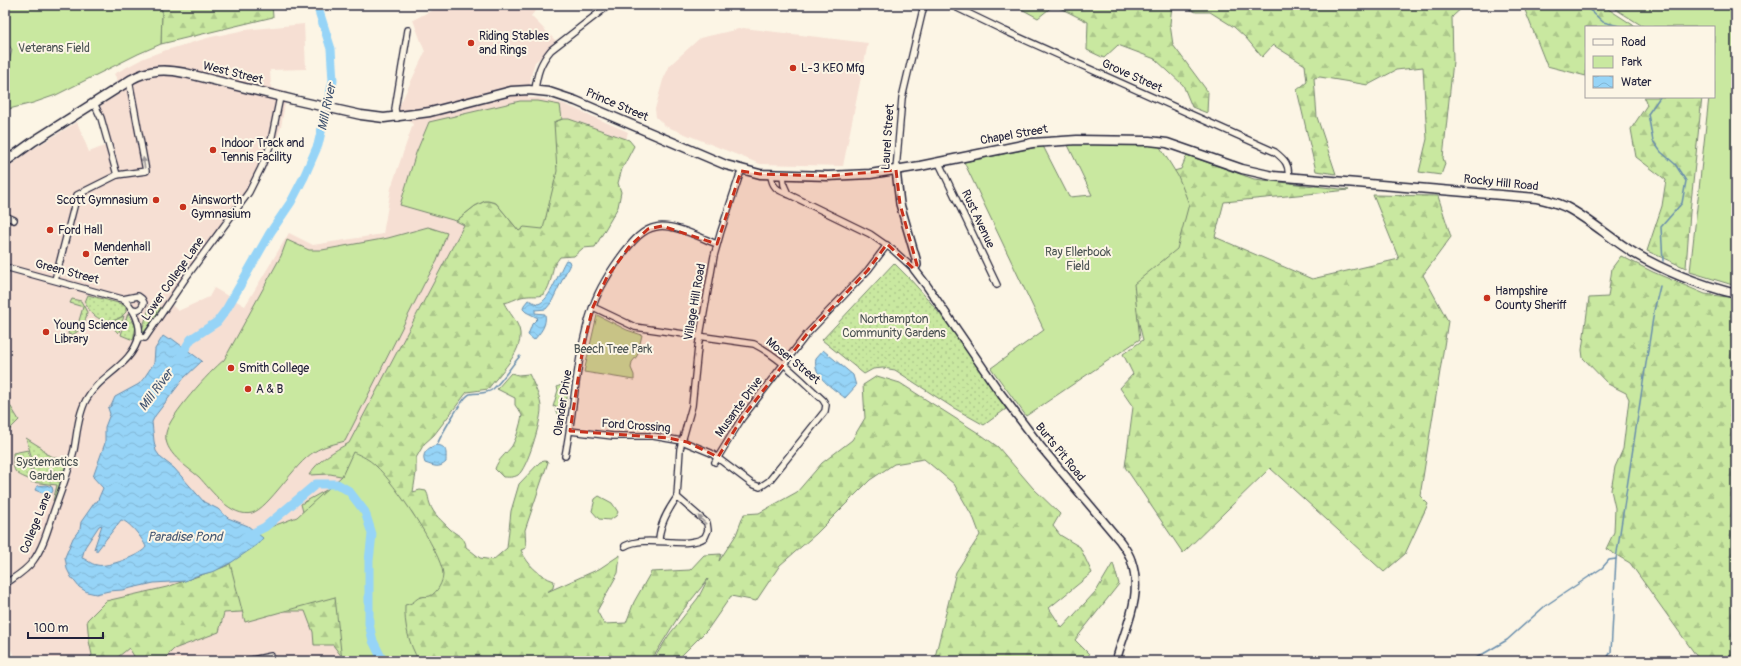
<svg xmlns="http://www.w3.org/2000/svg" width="1741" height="666" viewBox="0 0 1741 666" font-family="Pangolin,sans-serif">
<defs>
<pattern id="grass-dots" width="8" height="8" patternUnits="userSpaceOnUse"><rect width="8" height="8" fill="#c9e8a0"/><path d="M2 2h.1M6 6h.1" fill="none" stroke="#acc78b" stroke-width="1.8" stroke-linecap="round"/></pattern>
<pattern id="forest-firs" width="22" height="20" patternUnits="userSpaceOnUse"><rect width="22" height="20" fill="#c9e8a0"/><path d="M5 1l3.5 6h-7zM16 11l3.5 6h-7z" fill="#acc78b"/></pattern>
<pattern id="water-waves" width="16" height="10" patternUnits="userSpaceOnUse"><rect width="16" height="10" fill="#96d4f7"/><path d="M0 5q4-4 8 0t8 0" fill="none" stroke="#81b6d5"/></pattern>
</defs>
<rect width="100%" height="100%" fill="#fcf5e5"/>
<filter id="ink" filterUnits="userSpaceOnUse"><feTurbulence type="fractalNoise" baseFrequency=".025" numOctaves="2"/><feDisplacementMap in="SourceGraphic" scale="8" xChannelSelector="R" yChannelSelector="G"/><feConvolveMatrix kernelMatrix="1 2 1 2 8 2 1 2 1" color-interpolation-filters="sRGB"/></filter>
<g filter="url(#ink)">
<!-- built -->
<g fill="#f6dfd3">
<path d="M442,5H540L531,16L558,43L535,62L532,72L528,98H539L564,104L628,132L602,230L515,254L386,518L378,661H17L5,639V170L28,152L77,122L89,152L112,143L99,107L123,90L114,74L144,58L163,51L211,37L245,30L304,24L306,69L270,70L271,88L287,92L281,127L267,165L252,194L194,272L172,305L178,311L209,297L214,288L245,306L289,233L313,245L383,234L391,188L413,124L396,113L425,52L413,20Z"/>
<path d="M743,28L868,43L843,166L760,164L665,126L656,117L655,109L663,80L670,65L700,38Z"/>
</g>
<!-- grass -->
<g fill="url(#grass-dots)" stroke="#76856e">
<path d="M894,263C939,306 972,357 1006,409L984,425L952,407L895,370L883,368L873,369L864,374L822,340Z"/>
<path d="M88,295L122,304L126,307V312C112,329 92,320 85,302Z"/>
<path d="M72,299L81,301L87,312C86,322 81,332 71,335L68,334L69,329L76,331L83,307L70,303Z"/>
<path d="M150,305L162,308L142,335L141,333Z"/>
<path d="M128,313L136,327L133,340L121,335Z"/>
<path d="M124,316L119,332L118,333L109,323Z"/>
<path d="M5,401L11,407L19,420L9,430L5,429L7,421L5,420Z"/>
<path d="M26,438L42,448L46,454L67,462L55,501H53L57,485L31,482C36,468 30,452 26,438Z"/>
<path d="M28,450L31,463V480C13,473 13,472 13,453Z"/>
</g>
<!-- forest -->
<g fill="url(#forest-firs)" stroke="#76856e">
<path d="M150,5H272L273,17L161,44L162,10Z"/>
<path d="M1014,5H1172L1170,24L1173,45L1208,92L1207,113L1192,107L1183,85L1155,59L1118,45L1104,58L1087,50L1088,22L1054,5L1038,18Z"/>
<path d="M1181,5H1465L1452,17L1453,61L1443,158L1445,164L1441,175L1419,172L1427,139L1423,67L1396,70L1368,85L1320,77L1314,78L1317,117L1336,174L1316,171L1297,90L1307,82L1305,65L1273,45L1262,57L1246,38L1234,27L1210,12H1196Z"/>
<path d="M1523,5H1602L1636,27H1586V76L1547,66Z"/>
<path d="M1644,97H1702L1690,212L1686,268L1647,251L1662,206L1666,180L1636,157L1631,129L1647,105Z"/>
<path d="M563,119H569L629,140L634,146L622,169L618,183L621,192L618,207L595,247L583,248L574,256L560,257C552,268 554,266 551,279C544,303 539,293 521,297C515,299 510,302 504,303C508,312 519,322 520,333C522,353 499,374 488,389L467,392L434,435L424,444L416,458V473L413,492L420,490L426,491C429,496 428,499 430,504C433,514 442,521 450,529C456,535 466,537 466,547L480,558L493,560L507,548L511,511L519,484L540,462L545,461L548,462L525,530L526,548L521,550C527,564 539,576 554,581L553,588L547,592L599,569L620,555L618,573L597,611L604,624L626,623L634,602L651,572L690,570L704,555L721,554L719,561L736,535L744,514L759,513L797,492L822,463L852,440L865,418L863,385L877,376L900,383L983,436L998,447L1033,488L1060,514L1053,526L1060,535L1080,547L1092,573L1049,608L1062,628L1097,590L1113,563L1119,584L1075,640L1089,654L1090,661H934L956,572L980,535L974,519L954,484L924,459L894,464L870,480L816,534L780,565L756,601L731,596L708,629L676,661H661L655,657L669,635L698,598L708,579L680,614L651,661H394L357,479L330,474L309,475C318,460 334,451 349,443L464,225L456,221L475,206L485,201H488L496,203L519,231L524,227L554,122Z"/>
<path d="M1187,155L1254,179L1349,190L1224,202L1215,237L1312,279L1399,259L1373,195L1438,196L1451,237L1423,275L1448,321L1420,496L1428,504L1405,554L1384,572L1270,468L1183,553L1125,467L1133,407L1120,388L1133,374L1123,354L1143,340L1129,283L1160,175L1181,169Z"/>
<path d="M1621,256L1653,272L1705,294L1734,298L1736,352V661H1700L1630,563L1606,549L1614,532L1615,508L1611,490L1615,467L1623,449L1629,399L1626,393L1608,384L1583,358L1582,350L1589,298L1608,297L1612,268Z"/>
<path d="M511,373L518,375L529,374C533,382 542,401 541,409C541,422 527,469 518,475C513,478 508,477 503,477L495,469C498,459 506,454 512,446C517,437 520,426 522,415L515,405V398L497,389Z"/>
<path d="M328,489L345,661L333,645H314L313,632L305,611H258L224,613L219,632L174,649L162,661H137L129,648L113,661H87L92,655L89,641L87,620L106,601L167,587L224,567L294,527L303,512L301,504Z"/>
</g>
<!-- park -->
<g fill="#c9e8a0" stroke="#76856e">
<path d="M5,5H150L162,10L161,44L138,54L56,95L33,103L5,110V69L8,65L12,50L5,39Z"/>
<path d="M1609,5H1736V286L1690,272L1709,97H1714V27H1644Z"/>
<path d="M520,101H538L560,105L562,119L554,122L557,171L543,229L524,227L519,231L496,203L488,201H485L475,206L456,221L400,205L416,153L429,122Z"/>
<path d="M1073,144H1152L1160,147L1178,176L1189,204L1177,249L1134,284L1140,339L1026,416L991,368L1044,330L964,162L1043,146L1069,197L1092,195L1068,145Z"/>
<path d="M428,227L447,233L437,261L424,284L345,441C335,444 323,446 314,452C294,464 269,508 252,513C231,518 211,490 199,477C186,466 163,452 166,433C169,416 210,371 224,360L281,256L287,240L309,250H322L388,238Z"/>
<path d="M597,315L627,330L642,335L637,356L632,362L631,368L634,375V380L584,372Z"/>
<path d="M563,384L569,386L564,415L556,413V406L553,407L558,390L557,387Z"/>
<path d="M353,452C362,456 369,459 376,466C393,481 442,553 443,574C443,582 437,593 430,596C427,597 423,596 421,597C414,599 416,603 405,605C404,625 409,644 419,661H342L335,597L245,622L225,544L297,517L342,476Z"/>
<path d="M599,496L612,503L618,512L616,516L610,520L599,519L592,511L595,499Z"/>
</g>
<!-- water -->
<g fill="url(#water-waves)" stroke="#688dac" fill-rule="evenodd">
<path d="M566,260L569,261L570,264L551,303L546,309L535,310V313L545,314C547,325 541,332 534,340L528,335L532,324L538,318L526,312L523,309L524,305L528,300L538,304C550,301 559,271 566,260Z"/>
<path d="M163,336L169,340L171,338L202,361L184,378L155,416L152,422L154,441L156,451L161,458L174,468L204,502L218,509L228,518L248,526L263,538L257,545L232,562L215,571L196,576L185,581L154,583L122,590L109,591L96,594L87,592L79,587L71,577L67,569L65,557L73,538L80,529L81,522L95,502H97L103,488L93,477L105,443V427L110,414L108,408L111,406L115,397L139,384L144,378L154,363L155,349ZM121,520C129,521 143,539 146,547C142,555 107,568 97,565C90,564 88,560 82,558L85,547L99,526L102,525L94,549L96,547V552Z"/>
<path d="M823,350L853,375L856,386L845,398C833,388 812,377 816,358Z"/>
<path d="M436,445C448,446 446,453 446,462C439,469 434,466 425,463C421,454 427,448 436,445Z"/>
<path d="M46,485L52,487L53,491L51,494H45L35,490L37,486Z"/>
</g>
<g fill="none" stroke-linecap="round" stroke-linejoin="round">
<!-- stream -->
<g stroke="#688dac" stroke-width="1.5">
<path d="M1581,5L1591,11L1603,22L1623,27"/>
<path d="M1660,97L1648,114L1653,141L1661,152L1675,164L1686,181L1682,203L1661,227L1663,261"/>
<path d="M437,445C440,437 463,396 470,394C478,392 486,395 493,389C503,380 511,366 520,356"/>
<path d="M1471,661L1507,640L1545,606L1602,568L1609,560L1616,559"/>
<path d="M1605,661L1611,652L1616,559L1654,311L1660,286"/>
</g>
<!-- river -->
<g stroke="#96d4f7" stroke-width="9">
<path d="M179,359L191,339L217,322L226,310L270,233L291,202L304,177L318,145L333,81L331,49L317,5"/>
<path d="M245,537L265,527L316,484H337L349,491L365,512L372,534L369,561V624L373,641L383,661"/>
</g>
<defs>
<g id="minor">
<path d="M951,5L1005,31L1275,152C1285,160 1290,165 1288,178"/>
<path d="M535,90C537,74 540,63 551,50L609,5"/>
<path d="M94,103L101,118L117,175"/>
<path d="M397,118L395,109L408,30"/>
<path d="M939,163L997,285"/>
<path d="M896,170L902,98L924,5"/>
<path d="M771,175C772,187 777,190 788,194L870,234L893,250L914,269"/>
<path d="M783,175L784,185L788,194"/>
<path d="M5,216L14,220"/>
<path d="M5,267L122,299C133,305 141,324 139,336C132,366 99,375 86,400C78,415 77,434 74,450C69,470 62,489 55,508C49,525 44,546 33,561C26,571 15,577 5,584"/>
<path d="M55,280L77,195L117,175L146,171L129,80"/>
<path d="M123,299L138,296L142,299L144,303L141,308L137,310L132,309"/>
<path d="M138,337L145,338L187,276L249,192L261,168L270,146L280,97"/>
<path d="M570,431L613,436H653L682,441L711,453L752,484L760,487L769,481L825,411L826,405L823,400C802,381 780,357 754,344L635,327L593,307"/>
<path d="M565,456C575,406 576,354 593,306C600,286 612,268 625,251C633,241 643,229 656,227C673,223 701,238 717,244"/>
<path d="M715,462L742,418L807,334L868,270L887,245"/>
<path d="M677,497L680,449L692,406L698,347L714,256L721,231L741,171"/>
<path d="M625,546C646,534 688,550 705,537L708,530L707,523L677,497C668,510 659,525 659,541"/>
<path d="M247,661L271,656"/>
</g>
<path id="tertiary" d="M896,170L900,204L916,259L917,265L914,269L927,286L998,390L1041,447L1120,541C1124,547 1129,553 1131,560C1144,596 1125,627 1116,661"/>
<path id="secondary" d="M5,162L34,141L132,79C150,69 166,69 185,73L294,100L361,115L384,118L430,112L511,91L529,90L549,92L576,101L726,165L760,174L828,176L870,174L920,166L1032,143L1077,140L1149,141L1167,143L1242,169L1273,176L1537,198C1547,200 1557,203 1566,207C1591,220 1611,239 1634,253C1666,272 1701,285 1736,294"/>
</defs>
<!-- minor casing -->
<use href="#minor" stroke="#22223b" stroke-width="8"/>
<!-- tertiary casing -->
<use href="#tertiary" stroke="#22223b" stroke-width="10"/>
<!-- secondary casing -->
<use href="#secondary" stroke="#22223b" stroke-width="11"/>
<!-- minor -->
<use href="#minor" stroke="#fcf5e5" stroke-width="5.5"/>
<!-- tertiary -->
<use href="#tertiary" stroke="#fcf5e5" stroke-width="7"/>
<!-- secondary -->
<use href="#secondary" stroke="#fcf5e5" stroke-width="8"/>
</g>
<!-- one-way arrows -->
<defs><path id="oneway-solid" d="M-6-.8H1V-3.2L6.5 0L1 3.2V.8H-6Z"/></defs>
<g fill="#9a9698">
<use href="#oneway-solid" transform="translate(144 163) rotate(-99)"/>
<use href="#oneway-solid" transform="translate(702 520) rotate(-134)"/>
</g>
</g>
<!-- marked area -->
<path fill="#c8321e" fill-opacity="0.2" stroke="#c8321e" stroke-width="3" stroke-dasharray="8 5" stroke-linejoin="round" d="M896,170L900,204L917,265L914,269L887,244L868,270L807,334L742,418L718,457L687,442L668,438L570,431L583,347L593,307L607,277L629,247L648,229L662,226L717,244L741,171L760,174L828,176Z"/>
<!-- markers -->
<g fill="#c8321e" stroke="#fcf5e5" stroke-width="1.5">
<circle cx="471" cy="43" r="4"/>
<circle cx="793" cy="68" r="4"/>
<circle cx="213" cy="150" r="4"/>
<circle cx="156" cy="200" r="4"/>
<circle cx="183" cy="207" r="4"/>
<circle cx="50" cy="230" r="4"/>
<circle cx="86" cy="254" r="4"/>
<circle cx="1487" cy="298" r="4"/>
<circle cx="46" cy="332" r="4"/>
<circle cx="231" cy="368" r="4"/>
<circle cx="248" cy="389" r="4"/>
</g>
<g text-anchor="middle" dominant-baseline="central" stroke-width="4" stroke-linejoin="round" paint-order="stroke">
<!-- poi labels -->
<g font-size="12" fill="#22223b" stroke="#fcf5e5" text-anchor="start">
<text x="479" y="36">Riding Stables<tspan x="479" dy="14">and Rings</tspan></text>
<text x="801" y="68">L-3 KEO Mfg</text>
<text x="221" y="143">Indoor Track and<tspan x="221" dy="14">Tennis Facility</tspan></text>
<text x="148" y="200" text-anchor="end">Scott Gymnasium</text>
<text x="191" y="200">Ainsworth<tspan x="191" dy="14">Gymnasium</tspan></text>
<text x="58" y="230">Ford Hall</text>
<text x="94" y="247">Mendenhall<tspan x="94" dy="14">Center</tspan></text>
<text x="1495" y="291">Hampshire<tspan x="1495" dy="14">County Sheriff</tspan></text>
<text x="54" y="325">Young Science<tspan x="54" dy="14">Library</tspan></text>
<text x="239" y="368">Smith College</text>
<text x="256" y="389">A &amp; B</text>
</g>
<!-- park labels -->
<g font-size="12" fill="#4c5454" stroke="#fcf5e5">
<text x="54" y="48">Veterans Field</text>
<text x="1078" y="252">Ray Ellerbook<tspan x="1078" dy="14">Field</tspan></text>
<text x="894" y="319">Northampton<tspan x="894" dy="14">Community Gardens</tspan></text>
<text x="613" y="349">Beech Tree Park</text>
<text x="47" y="462">Systematics<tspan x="47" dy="14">Garden</tspan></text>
</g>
<!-- street labels -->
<g font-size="12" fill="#22223b" stroke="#fcf5e5">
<text transform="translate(233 73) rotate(14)">West Street</text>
<text transform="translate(1132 76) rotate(24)">Grove Street</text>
<text transform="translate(617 105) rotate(23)">Prince Street</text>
<text transform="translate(1014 135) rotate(-10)">Chapel Street</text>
<text transform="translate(888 137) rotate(-86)">Laurel Street</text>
<text transform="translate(1501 183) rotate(6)">Rocky Hill Road</text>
<text transform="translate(978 219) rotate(65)">Rust Avenue</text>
<text transform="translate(67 272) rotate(15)">Green Street</text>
<text transform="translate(173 279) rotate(-55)">Lower College Lane</text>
<text transform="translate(695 302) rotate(-80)">Village Hill Road</text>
<text transform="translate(793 361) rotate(39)">Moser Street</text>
<text transform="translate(563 403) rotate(-81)">Olander Drive</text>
<text transform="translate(739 407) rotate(-54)">Musante Drive</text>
<text transform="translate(636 426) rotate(4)">Ford Crossing</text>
<text transform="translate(1060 452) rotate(51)">Burts Pit Road</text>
<text transform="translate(36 523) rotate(-68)">College Lane</text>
</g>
<!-- water labels -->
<g font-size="13" font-style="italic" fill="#455773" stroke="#fcf5e5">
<text transform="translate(327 107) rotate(-78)">Mill River</text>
<text transform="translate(156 390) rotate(-53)">Mill River</text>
<text x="185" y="537">Paradise Pond</text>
</g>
</g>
<!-- margin -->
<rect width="1741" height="666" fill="none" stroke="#fcf5e5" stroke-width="20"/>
<rect x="10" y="10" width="1721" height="646" fill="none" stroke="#22223b" stroke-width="1.5" filter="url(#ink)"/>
<!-- legend -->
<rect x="1585" y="26" width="130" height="72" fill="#fcf5e5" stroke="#a5a1a1"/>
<rect x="1593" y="39" width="20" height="6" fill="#fcf5e5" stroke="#a5a1a1"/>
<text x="1621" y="46" font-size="12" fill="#22223b">Road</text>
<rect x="1593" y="56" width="20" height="12" fill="#c9e8a0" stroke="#a5a1a1"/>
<text x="1621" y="66" font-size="12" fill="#22223b">Park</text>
<rect x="1593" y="76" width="20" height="12" fill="url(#water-waves)" stroke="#a5a1a1"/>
<text x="1621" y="86" font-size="12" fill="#22223b">Water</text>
<!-- scale -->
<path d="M28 632v6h75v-6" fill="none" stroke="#22223b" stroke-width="2"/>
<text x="34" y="632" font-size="12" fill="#22223b" stroke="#fcf5e5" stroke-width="3" paint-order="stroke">100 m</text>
</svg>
